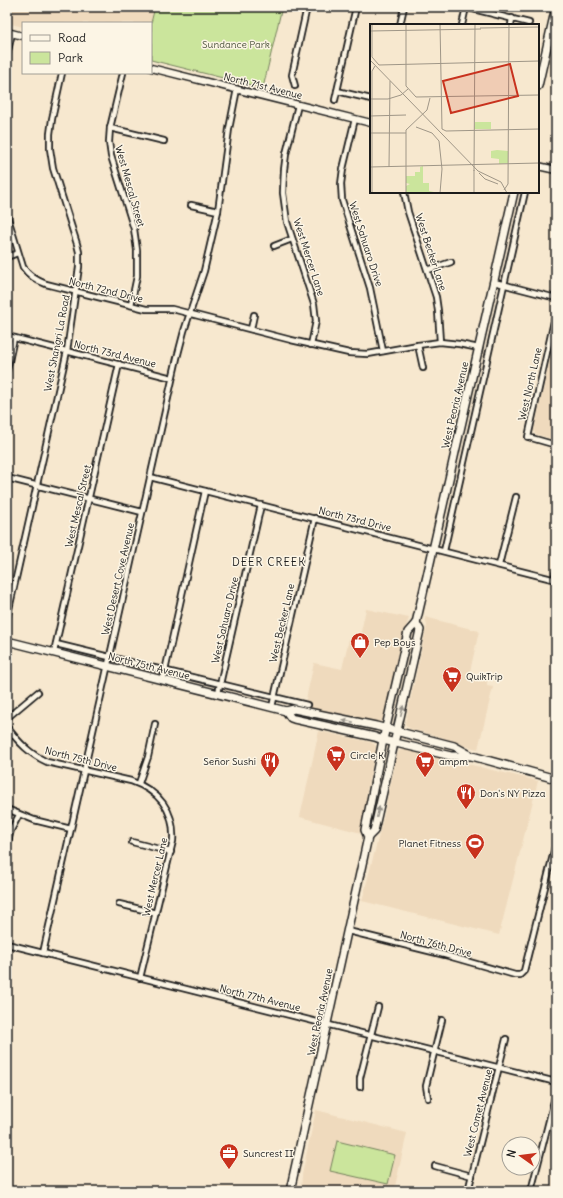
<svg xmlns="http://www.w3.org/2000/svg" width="563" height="1198" viewBox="0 0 563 1198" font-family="Delius,sans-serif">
<rect width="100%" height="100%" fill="#f7e8cf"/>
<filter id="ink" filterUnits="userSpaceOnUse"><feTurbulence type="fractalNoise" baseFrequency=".025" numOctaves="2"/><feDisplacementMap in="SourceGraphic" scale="8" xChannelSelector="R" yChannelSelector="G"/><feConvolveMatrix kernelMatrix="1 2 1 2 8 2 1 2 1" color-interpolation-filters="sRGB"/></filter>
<g filter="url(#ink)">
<!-- built -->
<g fill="#efdabd">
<path d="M7,7H155L151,23H23V27L7,23Z"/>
<path d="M556,332V440L535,434L534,430Z"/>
<path d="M366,609L409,618L401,641L383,720L377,723L304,708L314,663L342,669L349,639L359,641Z"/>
<path d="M425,617L479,631L469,676L487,681V686L493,687L478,749L465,746L441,737L410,729L405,724L427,625Z"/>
<path d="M319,731L370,742L374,744L376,747L367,790L366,803L361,833L300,817Z"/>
<path d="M405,749L538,781L499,935L362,901L384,815L397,755L399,751Z"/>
<path d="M316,1110L407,1133L394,1191H301L302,1175Z"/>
</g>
<!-- green -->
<g fill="#cbe59c" stroke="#74805c">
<path d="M155,7H282L263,88L151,60V23Z"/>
<path d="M337,1141L395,1155L388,1184L330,1171Z"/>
</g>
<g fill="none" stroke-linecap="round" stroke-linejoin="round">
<defs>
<g id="minor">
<path d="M465,7L529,23"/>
<path d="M400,25L404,7"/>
<path d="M462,25L466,7"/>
<path d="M511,25L512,18"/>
<path d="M7,55L12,33"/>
<path d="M123,73L110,128L109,142L111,156L134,229L137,250V276L131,305"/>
<path d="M295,86L292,75L307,7"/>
<path d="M337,91L371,99"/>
<path d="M335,100L356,7"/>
<path d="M298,105L286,154L284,170L283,193L287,222L314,304L316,321L311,345"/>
<path d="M355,119L343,169L341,184L342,200L370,288L383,351"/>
<path d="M110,128L164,141"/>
<path d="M404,192L408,212L436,297L438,311L440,342"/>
<path d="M191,205L218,211"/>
<path d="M7,215L23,267C29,276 36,280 46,284L146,309H172L291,340L349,353L368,354L418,345L440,342L459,344L479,348"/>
<path d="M274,246L292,239"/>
<path d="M7,257L18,253"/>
<path d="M428,270L451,262"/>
<path d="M494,282L556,298"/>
<path d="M556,312L528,437L556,445"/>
<path d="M251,329L254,315"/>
<path d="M7,336L172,378"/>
<path d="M418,345L423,368"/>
<path d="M7,370L14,338"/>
<path d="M150,477L556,580"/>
<path d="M7,478L142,512"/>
<path d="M444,551L525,192"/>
<path d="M499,565L516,497"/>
<path d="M554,579L556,571"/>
<path d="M7,618L67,351L79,267V252L77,244L53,168L50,149V134L52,119L62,73"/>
<path d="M56,644L307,705"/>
<path d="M54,652L119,364"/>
<path d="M163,680L205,491"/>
<path d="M218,693L261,505"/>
<path d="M272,707L315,518"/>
<path d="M7,718L38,692"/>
<path d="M7,727C19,743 30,754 47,762L131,781C159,791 175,811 173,841L140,978"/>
<path d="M139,783L148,757L155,724"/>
<path d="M7,809L34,820L71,829"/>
<path d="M132,842L171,852"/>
<path d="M7,846L11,830L19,815"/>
<path d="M119,904L156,913"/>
<path d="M348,931L445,955L515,975H520L524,971L556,843"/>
<path d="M7,944L556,1082"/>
<path d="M43,953L177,358L184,331L204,271L218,211L229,129L237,89"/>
<path d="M360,1087V1078L378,1007"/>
<path d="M428,1098L426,1086L442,1020"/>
<path d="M435,1166L472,1176"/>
<path d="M468,1191L506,1039"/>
<path d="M531,1191L556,1093"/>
</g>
<g id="tertiary">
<path d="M7,32L23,36"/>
<path d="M151,68L371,123"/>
<path d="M538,166L556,170"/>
</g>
<g id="secondary">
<path d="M538,86L556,7"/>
<path d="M7,641L286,711L294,709L376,726L454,746L472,756"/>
<path d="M286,711L291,718L294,719L375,737L383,740L451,756H472L556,779"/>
<path d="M368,837L365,830L383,740L408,632L416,623L427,576L514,192"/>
<path d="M290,1191L368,837L374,831L420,630L416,623"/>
</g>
</defs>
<!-- minor casing -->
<use href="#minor" stroke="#1c1c1c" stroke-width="8"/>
<!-- tertiary casing -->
<use href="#tertiary" stroke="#1c1c1c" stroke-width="9"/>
<!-- secondary casing -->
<use href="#secondary" stroke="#1c1c1c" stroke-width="10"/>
<!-- minor -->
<use href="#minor" stroke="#fcf5e5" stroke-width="4.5"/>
<!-- tertiary -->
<use href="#tertiary" stroke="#fcf5e5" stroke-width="6"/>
<!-- secondary -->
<use href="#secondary" stroke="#fcf5e5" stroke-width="7"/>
</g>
<!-- one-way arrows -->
<defs><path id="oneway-solid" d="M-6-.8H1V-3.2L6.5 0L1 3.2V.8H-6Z"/></defs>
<g fill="#97938b">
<use href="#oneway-solid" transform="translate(402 711) rotate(-77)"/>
<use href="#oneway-solid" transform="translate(348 721) rotate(-168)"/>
<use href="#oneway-solid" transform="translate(378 812) rotate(-77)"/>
</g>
</g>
<!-- icons -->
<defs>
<symbol id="shop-pin" viewBox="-11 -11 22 30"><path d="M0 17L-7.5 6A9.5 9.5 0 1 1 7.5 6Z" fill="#c8321e" stroke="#fcf5e5"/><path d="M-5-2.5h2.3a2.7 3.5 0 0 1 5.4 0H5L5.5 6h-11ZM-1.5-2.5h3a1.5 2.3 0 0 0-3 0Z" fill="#fff"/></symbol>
<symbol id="supermarket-pin" viewBox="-11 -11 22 30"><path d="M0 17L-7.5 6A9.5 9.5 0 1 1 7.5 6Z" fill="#c8321e" stroke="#fcf5e5"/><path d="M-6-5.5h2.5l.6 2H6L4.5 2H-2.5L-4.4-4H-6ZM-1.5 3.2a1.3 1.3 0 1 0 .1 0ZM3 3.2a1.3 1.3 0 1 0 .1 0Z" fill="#fff"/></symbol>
<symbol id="restaurant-pin" viewBox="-11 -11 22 30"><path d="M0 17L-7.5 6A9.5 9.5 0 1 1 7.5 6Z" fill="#c8321e" stroke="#fcf5e5"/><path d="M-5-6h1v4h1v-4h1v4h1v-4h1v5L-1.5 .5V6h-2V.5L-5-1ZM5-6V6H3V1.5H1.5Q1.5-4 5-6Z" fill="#fff"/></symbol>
<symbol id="stadium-pin" viewBox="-11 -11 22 30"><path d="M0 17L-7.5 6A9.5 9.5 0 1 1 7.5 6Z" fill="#c8321e" stroke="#fcf5e5"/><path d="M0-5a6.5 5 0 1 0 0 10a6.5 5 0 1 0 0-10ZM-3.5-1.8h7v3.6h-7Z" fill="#fff"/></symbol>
<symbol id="office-pin" viewBox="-11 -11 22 30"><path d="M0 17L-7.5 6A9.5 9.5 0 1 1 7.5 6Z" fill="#c8321e" stroke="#fcf5e5"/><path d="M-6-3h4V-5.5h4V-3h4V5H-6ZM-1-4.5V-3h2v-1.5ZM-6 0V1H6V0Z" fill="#fff"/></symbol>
</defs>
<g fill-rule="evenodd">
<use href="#shop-pin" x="349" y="631" width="22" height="30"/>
<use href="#supermarket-pin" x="441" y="665" width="22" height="30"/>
<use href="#supermarket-pin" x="325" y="744" width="22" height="30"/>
<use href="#restaurant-pin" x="259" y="750" width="22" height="30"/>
<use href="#supermarket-pin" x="414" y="750" width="22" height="30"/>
<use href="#restaurant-pin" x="455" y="782" width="22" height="30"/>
<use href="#stadium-pin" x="464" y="832" width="22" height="30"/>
<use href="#office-pin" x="218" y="1142" width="22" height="30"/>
</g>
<g text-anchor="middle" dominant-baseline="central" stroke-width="3" stroke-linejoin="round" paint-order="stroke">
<!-- park labels -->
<g font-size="10" fill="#515842" stroke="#fcf5e5">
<text x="236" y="44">Sundance Park</text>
</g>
<!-- street labels -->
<g font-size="10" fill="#1c1c1c" stroke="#fcf5e5">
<text transform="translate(263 86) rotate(14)">North 71st Avenue</text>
<text transform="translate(130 186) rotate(74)">West Mescal Street</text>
<text transform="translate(366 244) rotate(72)">West Sahuaro Drive</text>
<text transform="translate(431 252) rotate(72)">West Becker Lane</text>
<text transform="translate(309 257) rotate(72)">West Mercer Lane</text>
<text transform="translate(106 290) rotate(14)">North 72nd Drive</text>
<text transform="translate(57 343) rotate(-79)">West Shangri La Road</text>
<text transform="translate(115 354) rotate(14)">North 73rd Avenue</text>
<text transform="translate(530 384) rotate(-77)">West North Lane</text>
<text transform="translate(455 405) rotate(-77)">West Peoria Avenue</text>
<text transform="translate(78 506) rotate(-77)">West Mescal Street</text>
<text transform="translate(355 519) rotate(14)">North 73rd Drive</text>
<text transform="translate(118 579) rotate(-77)">West Desert Cove Avenue</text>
<text transform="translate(225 620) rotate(-77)">West Sahuaro Drive</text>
<text transform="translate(282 623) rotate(-77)">West Becker Lane</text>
<text transform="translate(149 666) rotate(14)">North 75th Avenue</text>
<text transform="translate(81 759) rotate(14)">North 75th Drive</text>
<text transform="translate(155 877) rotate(-77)">West Mercer Lane</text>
<text transform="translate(436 944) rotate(15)">North 76th Drive</text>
<text transform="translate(260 998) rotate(14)">North 77th Avenue</text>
<text transform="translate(320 1012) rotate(-78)">West Peoria Avenue</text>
<text transform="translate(478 1113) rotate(-76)">West Comet Avenue</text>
</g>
<!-- poi labels -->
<g font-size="10" fill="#1c1c1c" stroke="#fcf5e5" text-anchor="start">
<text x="374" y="642">Pep Boys</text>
<text x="466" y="676">QuikTrip</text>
<text x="350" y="755">Circle K</text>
<text x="256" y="761" text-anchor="end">Señor Sushi</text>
<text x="439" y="761">ampm</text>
<text x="480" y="793">Don's NY Pizza</text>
<text x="461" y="843" text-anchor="end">Planet Fitness</text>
<text x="243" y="1153">Suncrest II</text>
</g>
<!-- neighbourhood labels -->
<g font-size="11" letter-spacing="1" fill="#1c1c1c" stroke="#fcf5e5">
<text x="269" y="562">DEER CREEK</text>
</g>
</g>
<!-- overview -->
<g transform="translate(370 24)">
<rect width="169" height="169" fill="#f7e8cf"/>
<path d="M105,98H121V105H104ZM127,126L138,127V139L129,140V135L121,134V127ZM53,142V159H59V167L69,169H36V162L40,160L36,159V152H45V148H50V143Z" fill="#cbe59c"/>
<path fill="none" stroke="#9f9687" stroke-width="1" d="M2,0V33L9,41L169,37M36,0V62L46,73L169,71M70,0L72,105L76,107L169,105M110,4L169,3M0,7L111,5M0,36L108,147L131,158L137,169M0,75H18L31,71L38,65M2,75V47L5,42M0,92L36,91M46,103L62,109L69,117L72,145L70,169M0,109H36M0,143L169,139M19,143L20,57M104,147L105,0M109,149L115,155L128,160M134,166L138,160L139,0M2,169V75M36,169V106L57,86L60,74M104,169V146"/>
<path fill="#c8321e" fill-opacity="0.15" stroke="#c8321e" stroke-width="2" d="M140,40L148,72L81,89L73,57Z"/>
<rect width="169" height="169" fill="none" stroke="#1c1c1c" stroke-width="2"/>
</g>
<!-- margin -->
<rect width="563" height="1198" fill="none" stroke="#fcf5e5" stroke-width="24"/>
<rect x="12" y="12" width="539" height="1174" fill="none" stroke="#1c1c1c" stroke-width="1.5" filter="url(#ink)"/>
<!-- legend -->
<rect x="22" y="22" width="130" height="52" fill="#fcf5e5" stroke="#a29e95"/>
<rect x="30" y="35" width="20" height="6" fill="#fcf5e5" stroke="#a29e95"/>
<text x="58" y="42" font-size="12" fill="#1c1c1c">Road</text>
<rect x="30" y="52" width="20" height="12" fill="#cbe59c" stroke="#a29e95"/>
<text x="58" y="62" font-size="12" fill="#1c1c1c">Park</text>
<!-- north arrow -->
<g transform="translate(521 1156) rotate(284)"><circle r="19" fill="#fcf5e5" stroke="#a29e95"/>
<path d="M0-3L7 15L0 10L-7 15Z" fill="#c8321e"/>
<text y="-6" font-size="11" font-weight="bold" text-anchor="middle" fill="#1c1c1c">N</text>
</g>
</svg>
